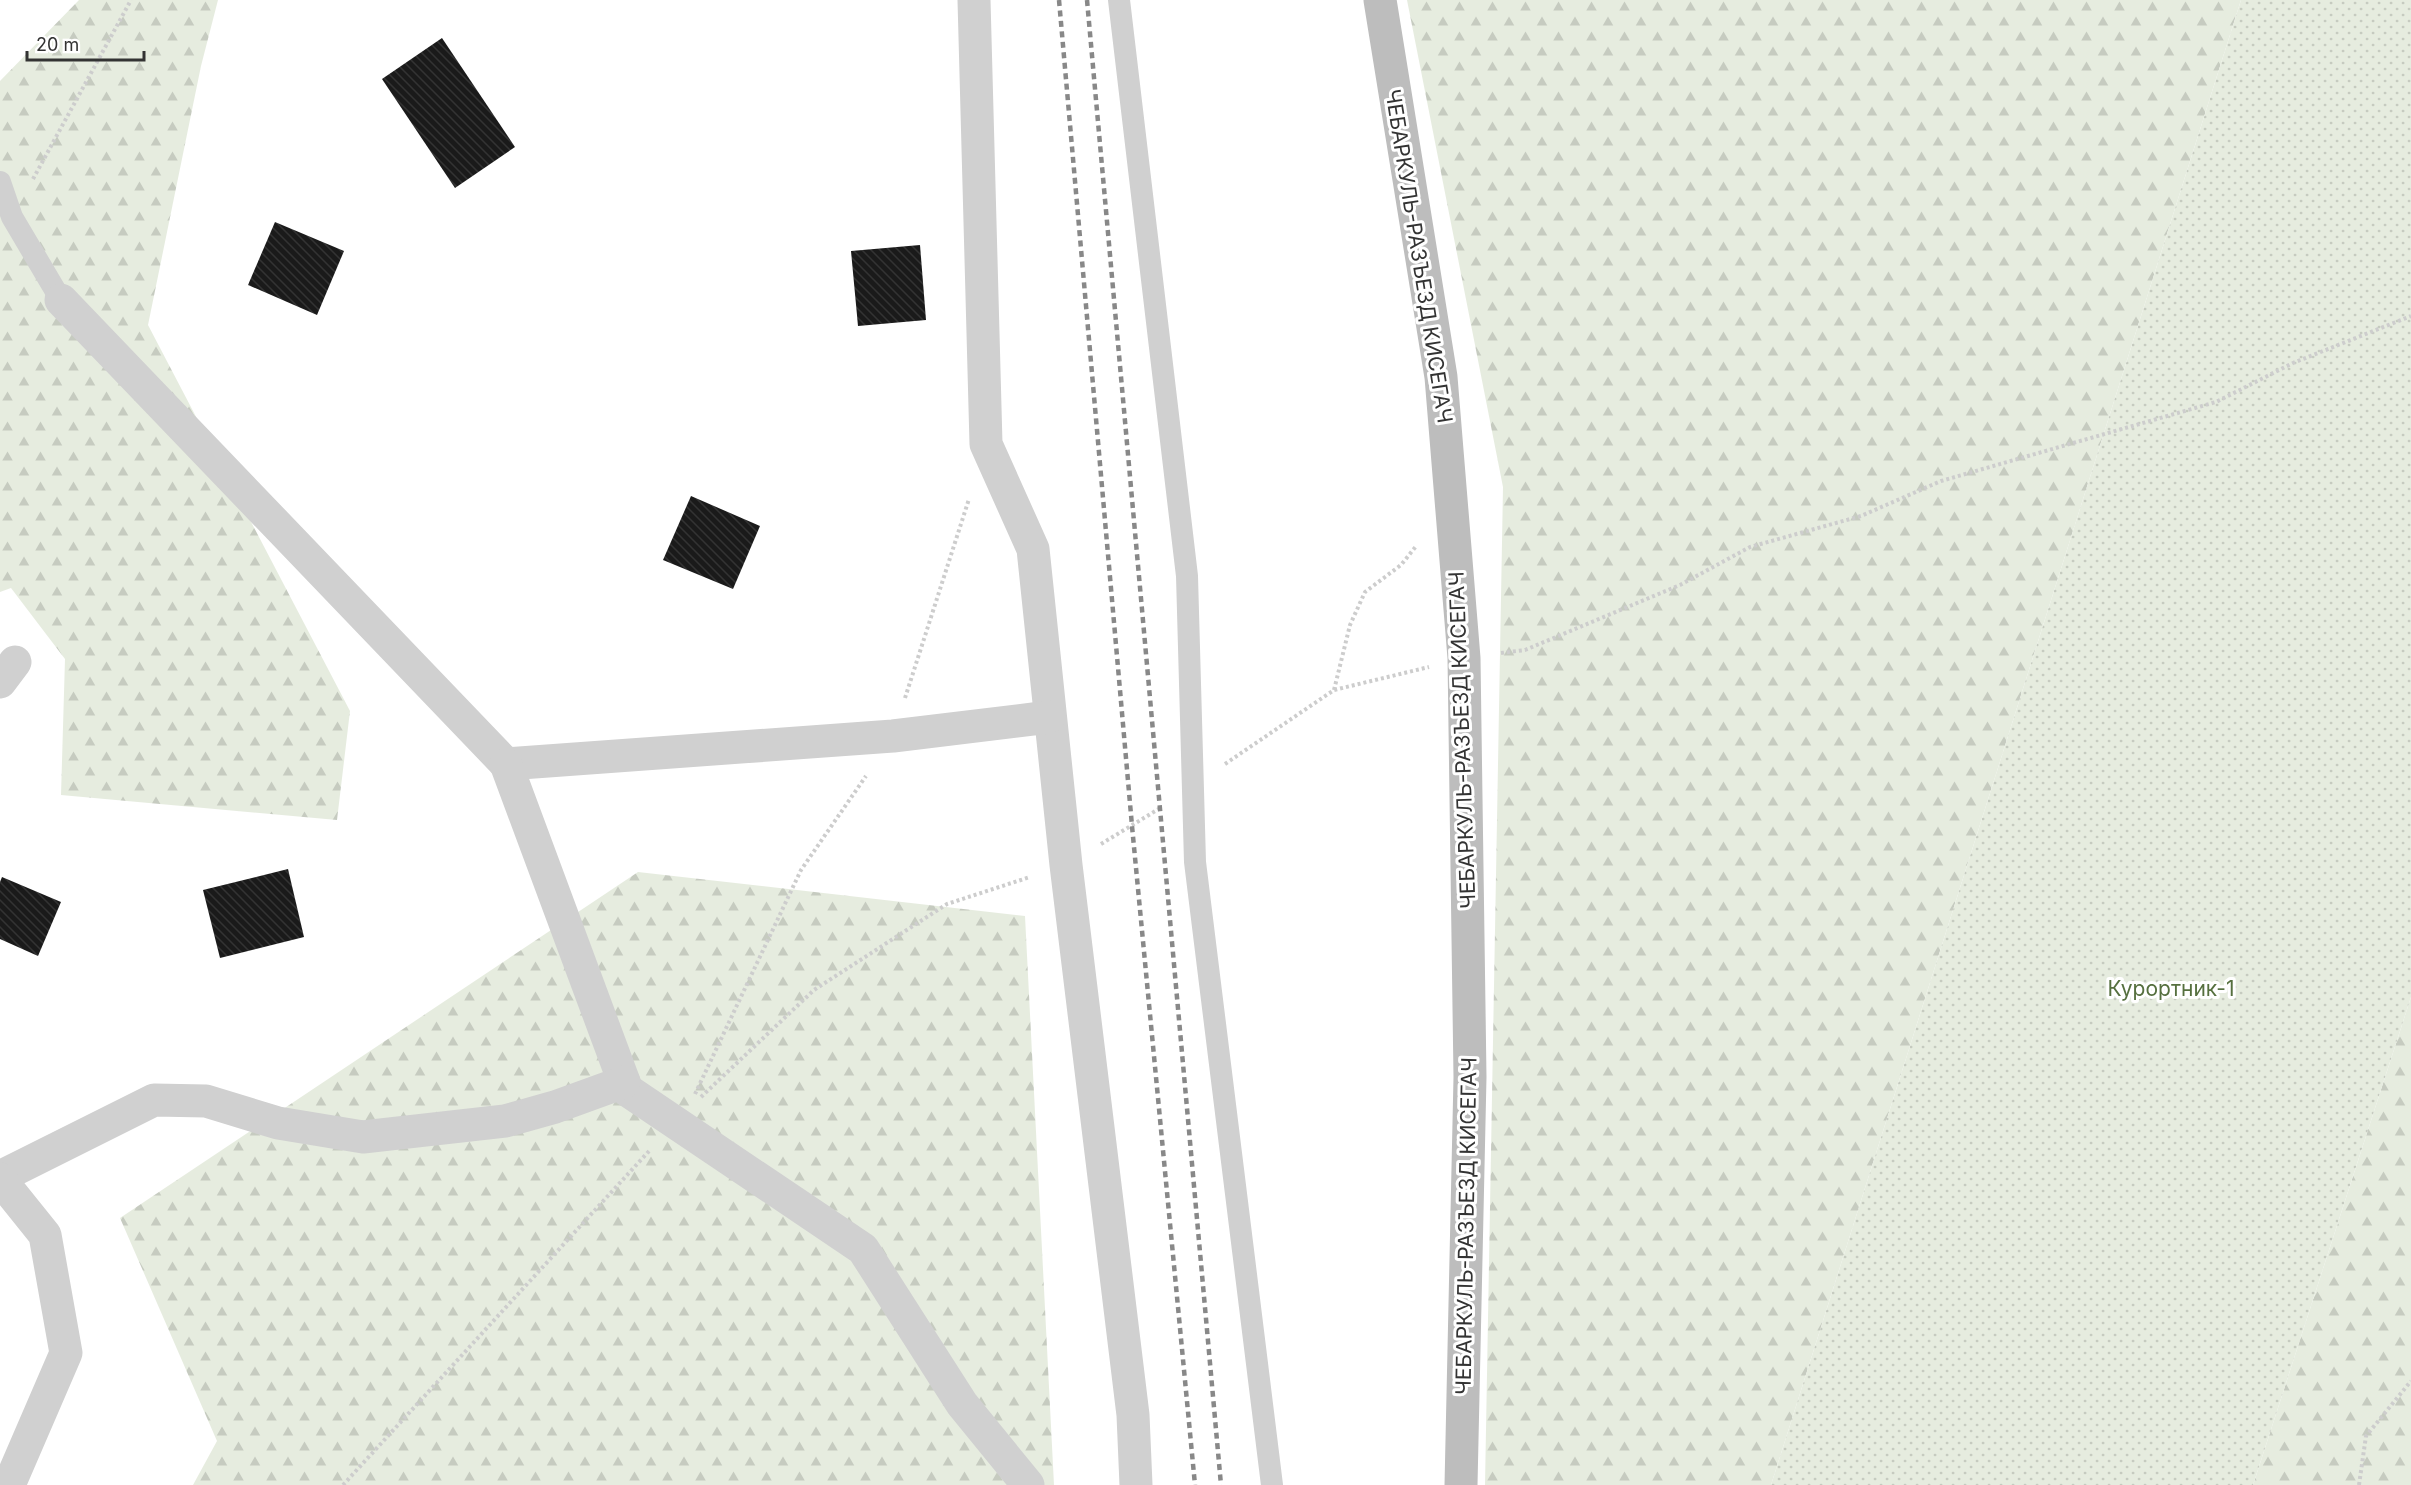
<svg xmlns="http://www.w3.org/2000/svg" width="2411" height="1485" viewBox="0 0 2411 1485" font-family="Inter,sans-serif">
<defs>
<pattern id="forest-firs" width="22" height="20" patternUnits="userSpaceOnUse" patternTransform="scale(1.5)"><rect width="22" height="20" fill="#e6ecdf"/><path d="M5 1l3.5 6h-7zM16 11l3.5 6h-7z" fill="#c6cbc0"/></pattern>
<pattern id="garden-dots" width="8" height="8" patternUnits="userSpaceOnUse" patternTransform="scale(1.5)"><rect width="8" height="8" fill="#e6ecdf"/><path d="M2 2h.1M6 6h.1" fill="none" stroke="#c6cbc0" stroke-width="1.8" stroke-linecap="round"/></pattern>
<pattern id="building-back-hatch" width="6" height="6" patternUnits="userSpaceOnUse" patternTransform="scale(1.5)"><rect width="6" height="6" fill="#1a1a1a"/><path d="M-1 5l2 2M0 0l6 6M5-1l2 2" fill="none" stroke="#333"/></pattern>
</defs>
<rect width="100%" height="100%" fill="#fff"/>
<!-- forest -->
<g fill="url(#forest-firs)">
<path d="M79,0H218L201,66L148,325L350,711L337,820L61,795L65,659L11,588L0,592V81Z"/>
<path d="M1407,0H2241L1771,1485H1485L1503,487Z"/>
<path d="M638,872L1025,916L1054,1485H193L217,1441L120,1218Z"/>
<path d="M2411,997V1485H2253Z"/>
</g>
<!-- garden -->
<path fill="url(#garden-dots)" d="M2241,0H2411V997L2253,1485H1771Z"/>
<!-- building -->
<g fill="url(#building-back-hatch)">
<path d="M442,38L515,147L455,188L382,79Z"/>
<path d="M275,222L344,251L317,315L248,285Z"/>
<path d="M920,245L926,320L858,326L851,251Z"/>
<path d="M691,496L760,526L733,589L663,560Z"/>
<path d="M288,869L304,937L220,958L203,890Z"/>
<path d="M2,877L61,902L38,956L0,939V882Z"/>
</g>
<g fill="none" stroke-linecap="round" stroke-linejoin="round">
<!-- path -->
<g stroke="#cdcdcd" stroke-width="4" stroke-dasharray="3 3" stroke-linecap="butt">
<path d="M33,179L131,0"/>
<path d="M1501,653L1525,650L1680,585L1750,547L1861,516L1941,481L2216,402L2293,363L2411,316"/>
<path d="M1334,690L1350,625L1365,592L1401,565L1417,545"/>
<path d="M905,698L969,499"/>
<path d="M1225,764L1334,690L1429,667"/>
<path d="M1101,844L1162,807"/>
<path d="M695,1094L801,870L866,776"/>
<path d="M701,1097L814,990L947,904L1030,877"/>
<path d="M343,1485L650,1150"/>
<path d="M2359,1485L2366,1436L2411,1381"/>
</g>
<!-- lane -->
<g stroke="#d0d0d0" stroke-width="22">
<path d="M1119,0L1187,576L1195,862L1272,1485"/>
<path d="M0,182L12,217L61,300"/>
</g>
<!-- street -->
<g stroke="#d0d0d0" stroke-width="33">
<path d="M974,0L986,444L1033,549L1066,865L1133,1415L1136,1485"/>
<path d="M61,300L506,764L893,736L1049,717"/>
<path d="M0,682L15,662"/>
<path d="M506,764L627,1090L863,1249L962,1404L1028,1485"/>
<path d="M0,1177L154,1100L206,1101L278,1123L363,1137L505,1121L555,1107L624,1082"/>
<path d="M0,1179L45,1235L66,1353L9,1485"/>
</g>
<!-- secondary -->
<path stroke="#bdbdbd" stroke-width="33" d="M1380,0L1441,377L1464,658L1470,1077L1461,1485"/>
<!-- rail -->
<g stroke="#888" stroke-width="4.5" stroke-dasharray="6 4.5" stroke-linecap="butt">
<path d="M1059,0L1132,826L1195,1485"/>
<path d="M1087,0L1221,1485"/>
</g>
</g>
<g text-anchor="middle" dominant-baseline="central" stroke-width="6" stroke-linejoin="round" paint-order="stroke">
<!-- street labels -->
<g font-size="21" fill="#333" stroke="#fff">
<text transform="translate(1419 256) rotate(81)">ЧЕБАРКУЛЬ-РАЗЪЕЗД КИСЕГАЧ</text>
<text transform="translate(1462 740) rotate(-92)">ЧЕБАРКУЛЬ-РАЗЪЕЗД КИСЕГАЧ</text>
<text transform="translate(1466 1226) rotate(-89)">ЧЕБАРКУЛЬ-РАЗЪЕЗД КИСЕГАЧ</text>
</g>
<!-- park labels -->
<g font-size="21" fill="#56703f" stroke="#fff">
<text x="2171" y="988">Курортник-1</text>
</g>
</g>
<!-- scale -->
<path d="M27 51v9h117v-9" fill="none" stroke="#333333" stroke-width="3"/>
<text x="36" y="51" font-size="18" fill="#333333" stroke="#ffffff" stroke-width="4.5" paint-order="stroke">20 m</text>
</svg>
